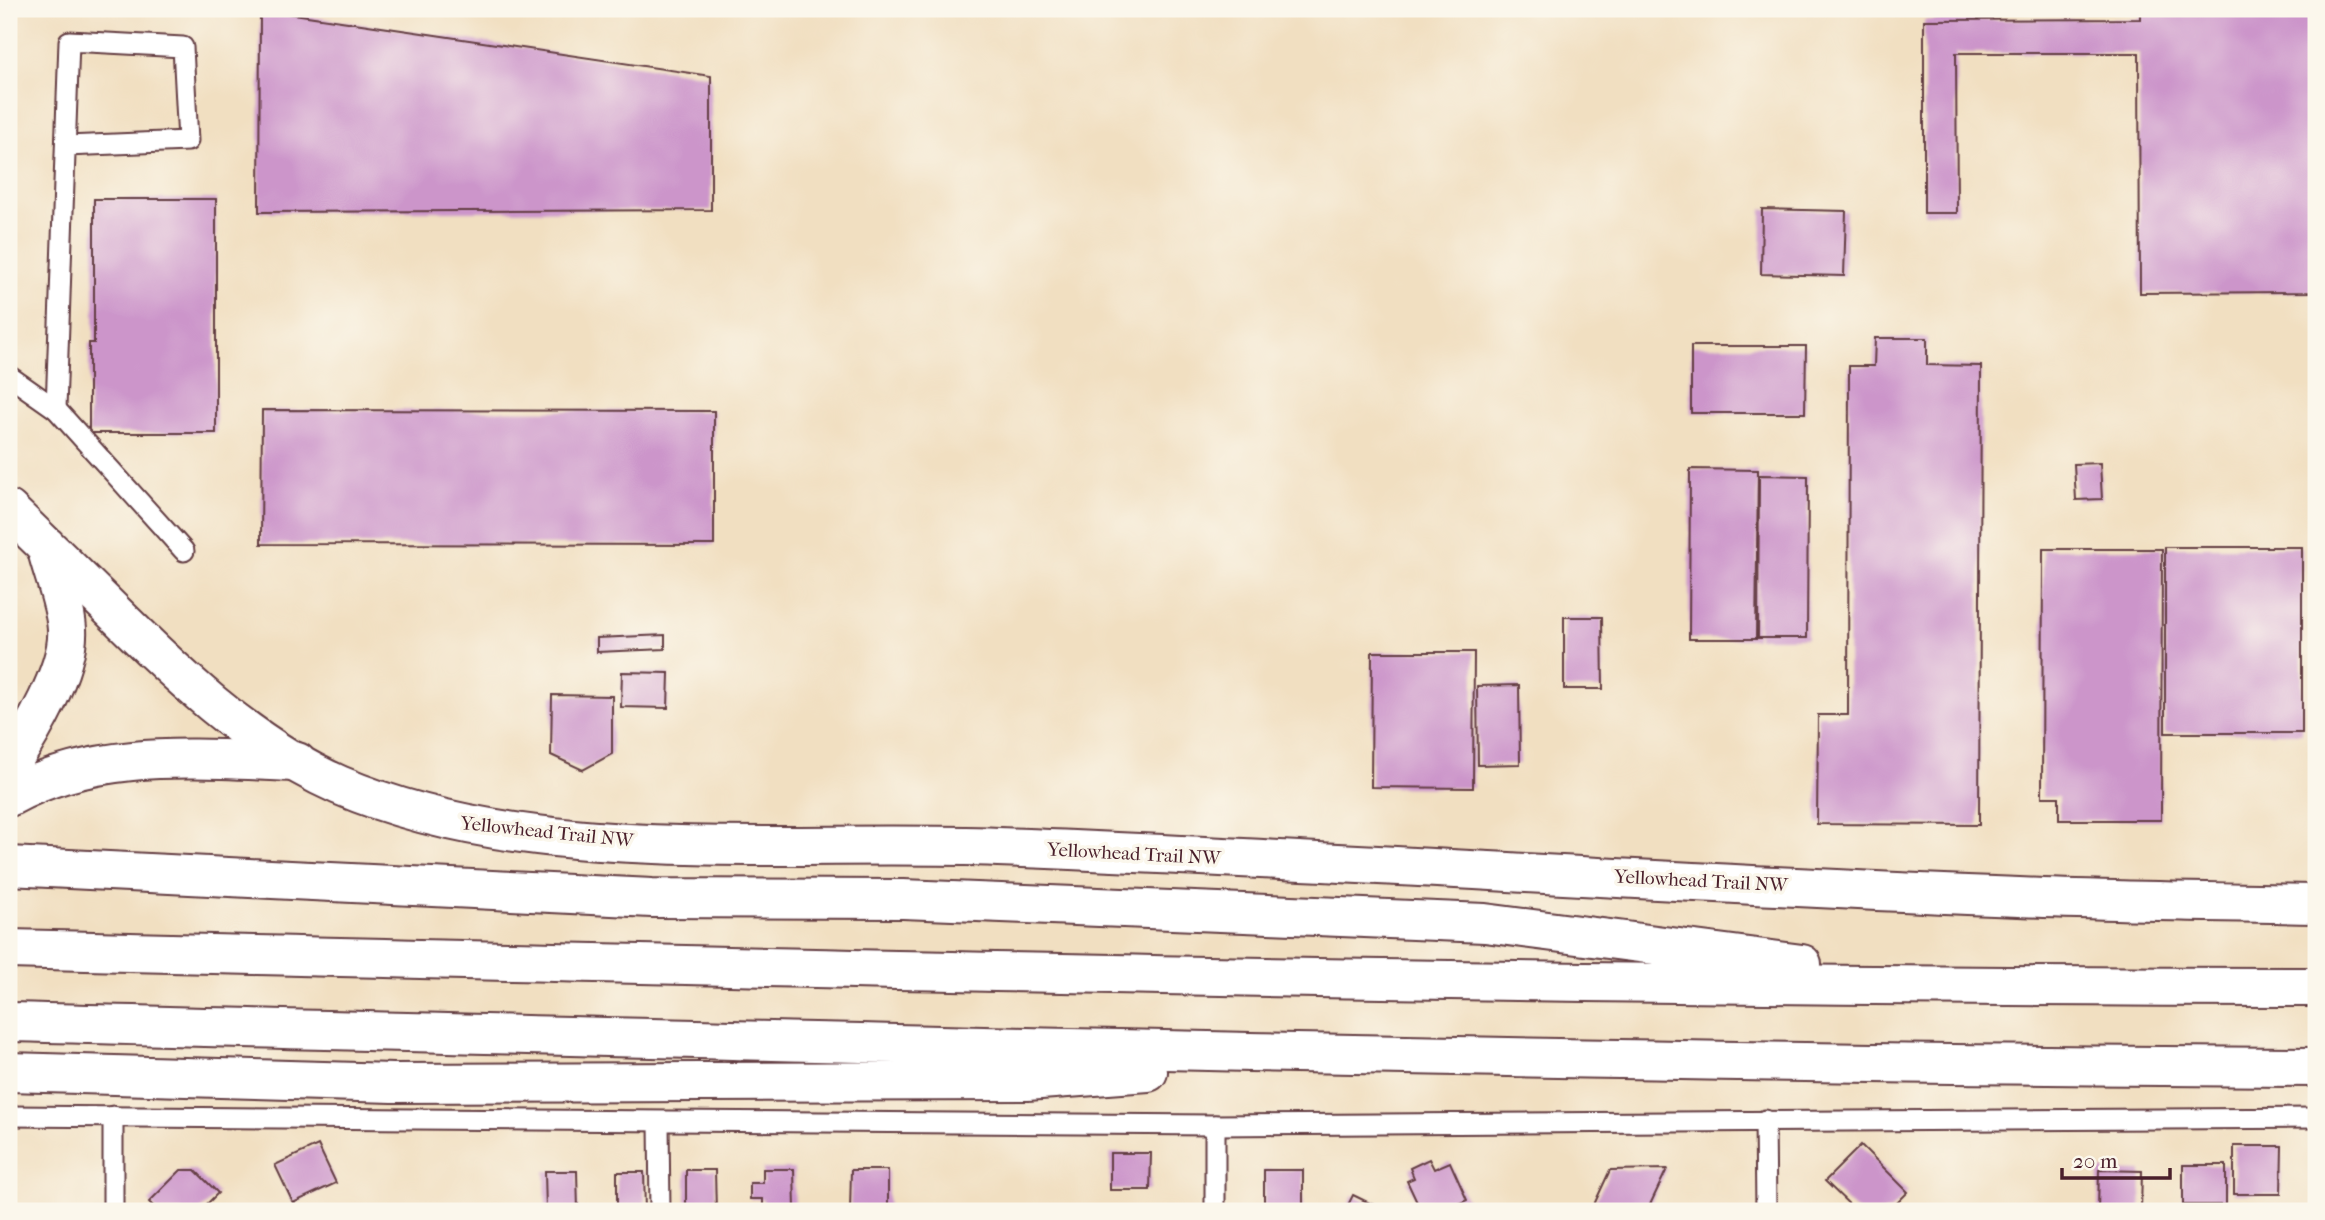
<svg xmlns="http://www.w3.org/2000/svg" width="2325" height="1220" viewBox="0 0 2325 1220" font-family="'IM FELL French Canon',serif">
<rect width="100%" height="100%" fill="#fbf7ec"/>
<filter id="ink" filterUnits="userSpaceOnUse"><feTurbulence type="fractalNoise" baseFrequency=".0143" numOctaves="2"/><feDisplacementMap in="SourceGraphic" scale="14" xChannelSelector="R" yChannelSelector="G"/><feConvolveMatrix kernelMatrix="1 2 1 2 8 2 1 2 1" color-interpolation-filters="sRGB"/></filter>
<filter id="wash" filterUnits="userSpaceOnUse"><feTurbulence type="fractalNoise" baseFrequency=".00686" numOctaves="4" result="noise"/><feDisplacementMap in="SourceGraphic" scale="28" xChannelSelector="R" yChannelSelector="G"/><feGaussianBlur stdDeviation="1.57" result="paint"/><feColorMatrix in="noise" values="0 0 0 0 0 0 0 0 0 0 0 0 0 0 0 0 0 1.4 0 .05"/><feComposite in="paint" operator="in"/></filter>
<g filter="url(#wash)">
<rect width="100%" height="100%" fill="#f1dfc1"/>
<g id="blocks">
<!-- building -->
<g fill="#cc95ca">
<path d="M260,9L711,76V210L259,212Z"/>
<path d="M2140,9H2316V292L2140,293L2139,53H1956L1957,213H1924V20L2140,19Z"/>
<path d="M94,199H216V433H89V343H94Z"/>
<path d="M1762,209L1846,211L1844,276L1761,274Z"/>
<path d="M1875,338H1927V365L1981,366L1979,825L1817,824L1818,715H1848L1849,366H1874Z"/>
<path d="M1691,346H1806L1805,413H1691Z"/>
<path d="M262,410L714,411V545L261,544Z"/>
<path d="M2100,463L2102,499L2076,500L2074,464Z"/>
<path d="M1690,469L1758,470L1756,639H1689Z"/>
<path d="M1759,475L1808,476L1807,638H1758Z"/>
<rect x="2165" y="547" width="137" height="186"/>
<path d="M2043,549H2162L2161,820H2059V797H2042Z"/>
<path d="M1564,617H1602L1603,689H1564Z"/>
<path d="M665,635V649L597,652V638Z"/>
<path d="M1372,652H1474L1473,788L1371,787Z"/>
<path d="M622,672L669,673L668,708L621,707Z"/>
<path d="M1519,685L1520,764L1478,765L1477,686Z"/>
<path d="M552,695L612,696V754L583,770L551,755Z"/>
<path d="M318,1145L336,1183L293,1203L275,1165Z"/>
<path d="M1861,1145L1908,1192L1889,1211H1856L1825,1181Z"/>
<path d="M2234,1146H2282L2281,1194H2234Z"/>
<path d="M1110,1153H1151L1150,1190H1110Z"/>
<path d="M1429,1159L1434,1169L1450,1162L1467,1200L1443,1211H1421L1407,1181L1414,1178L1410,1168Z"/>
<rect x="2183" y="1165" width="43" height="40"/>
<path d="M763,1169H794L795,1210H763V1199H750V1183H763Z"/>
<path d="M1667,1169L1647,1211H1591L1610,1170Z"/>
<path d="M181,1170H195L218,1193L200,1211H158L149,1202Z"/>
<path d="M686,1170H715L716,1211H686Z"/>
<path d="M851,1170H888V1211H850Z"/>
<rect x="1264" y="1170" width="39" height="41"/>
<path d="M2099,1170L2142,1171L2141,1211H2098Z"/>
<path d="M545,1171H577L578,1211H546Z"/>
<path d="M617,1172H644L645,1211H617Z"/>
<path d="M1353,1195L1386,1211H1345Z"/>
</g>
</g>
</g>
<g filter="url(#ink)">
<use href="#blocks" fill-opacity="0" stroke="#633c42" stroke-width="2"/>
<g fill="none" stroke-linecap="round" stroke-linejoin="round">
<defs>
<g id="lane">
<path d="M9,376L56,409L184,551"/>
<path d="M56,409L69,41L183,47L188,141L66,146"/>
<path d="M9,1116L1215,1125L2316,1118"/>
<path d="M1765,1120L1766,1211"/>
<path d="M659,1123L660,1211"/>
<path d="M1215,1125V1211"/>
<path d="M113,1211V1116"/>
</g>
<path id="street" d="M46,546C135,630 225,735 339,785C534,869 789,839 998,847C1338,860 1679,884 2019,897C2118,901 2217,902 2316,904"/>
<path id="secondary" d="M9,510L46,546"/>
<g id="highway">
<path d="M9,766C30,735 70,668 67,629C65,602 52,572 46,546"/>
<path d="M9,797C98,747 199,759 297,762"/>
<path d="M9,866L652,898L903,899L1485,923L1802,964"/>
<path d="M9,949C778,968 1547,987 2316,987"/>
<path d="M9,1022C778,1041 1547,1063 2316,1067"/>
<path d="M9,1072L393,1083L1027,1081L1148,1072"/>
</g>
</defs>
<!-- lane casing -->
<use href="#lane" stroke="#633c42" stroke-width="23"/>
<!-- street casing -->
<use href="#street" stroke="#633c42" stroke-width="42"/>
<!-- secondary casing -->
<use href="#secondary" stroke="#633c42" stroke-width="42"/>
<!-- highway casing -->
<use href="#highway" stroke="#633c42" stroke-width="42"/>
<!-- lane -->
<use href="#lane" stroke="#fff" stroke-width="19"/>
<!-- street -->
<use href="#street" stroke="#fff" stroke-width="38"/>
<!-- secondary -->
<use href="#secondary" stroke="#fff" stroke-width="38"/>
<!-- highway -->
<use href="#highway" stroke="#fff" stroke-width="38"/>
</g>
</g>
<g text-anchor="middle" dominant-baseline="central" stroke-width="7" stroke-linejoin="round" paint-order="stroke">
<!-- street labels -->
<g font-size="19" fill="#4a1f2b" stroke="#fbf7ec">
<text transform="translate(547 832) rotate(6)">Yellowhead Trail NW</text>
<text transform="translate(1134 854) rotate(3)">Yellowhead Trail NW</text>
<text transform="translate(1701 881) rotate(3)">Yellowhead Trail NW</text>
</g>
</g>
<!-- margin -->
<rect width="2325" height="1220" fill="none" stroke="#fbf7ec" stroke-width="35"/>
<!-- scale -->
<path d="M2062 1168v10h108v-10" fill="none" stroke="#4a1f2b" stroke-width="3.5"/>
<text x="2073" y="1168" font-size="21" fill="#4a1f2b" stroke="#fbf7ec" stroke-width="5" paint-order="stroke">20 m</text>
</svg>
